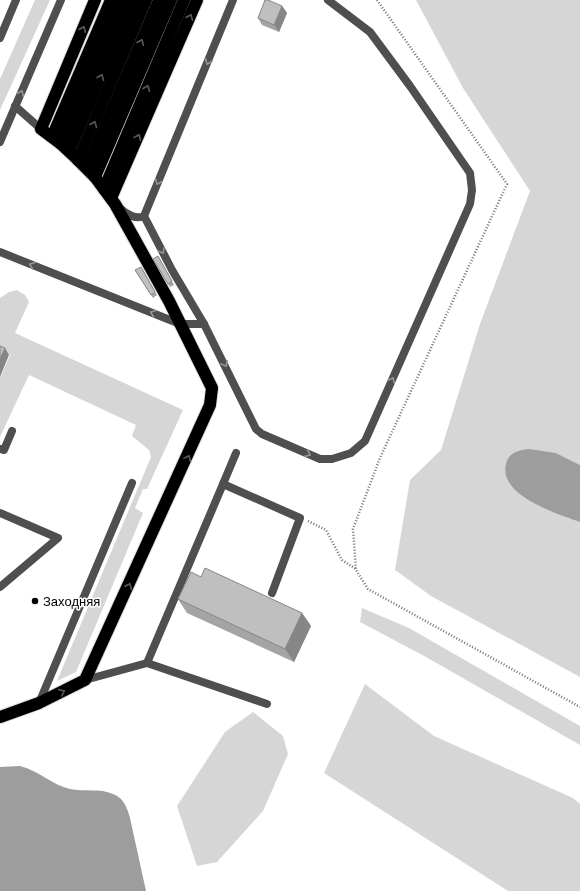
<svg xmlns="http://www.w3.org/2000/svg" width="580" height="891" viewBox="0 0 580 891" font-family="Helvetica,sans-serif">
<rect width="100%" height="100%" fill="#fff"/>
<!-- green -->
<g fill="#d6d6d6">
<path d="M35,0H50L0,110V79Z"/>
<path d="M416,0H580V465L556,453L530,449L524,497L551,511L580,522V677L431,596L395,570L410,480L441,450L480,324L530,191L463,88Z"/>
<path d="M17,290L25,295L29,302L15,333L183,410L147,489H143L135,508L143,513L76,672L57,681L151,457L149,450L132,436L136,425L29,375L0,437V378L10,355L0,351V298L9,292Z"/>
<path d="M362,608L409,628L580,726V745L426,657L360,622Z"/>
<path d="M365,684L434,736L573,798L580,804V891H508L324,773Z"/>
<path d="M253,712L283,736L288,754L263,811L217,862L197,866L177,806L225,732Z"/>
</g>
<!-- water -->
<g fill="#9d9d9d">
<path d="M530,449L556,453L580,465V522C558,514 498,496 506,464C509,452 519,450 530,449Z"/>
<path d="M20,766C40,771 52,785 70,789C84,792 100,788 113,794C124,798 127,808 130,818L146,891H0V767Z"/>
</g>
<g fill="none" stroke-linecap="round" stroke-linejoin="round">
<defs>
<g id="highway">
<path d="M52,137L111,0"/>
<path d="M61,144L122,0"/>
<path d="M69,151L134,0"/>
<path d="M78,160L146,0"/>
<path d="M87,168L159,0"/>
<path d="M95,177L171,0"/>
<path d="M104,189L184,0"/>
<path d="M111,198L197,0"/>
<path d="M0,717L39,703L85,680L210,405L212,388L169,301L115,204L95,177L78,160L61,144L41,129L95,0"/>
</g>
</defs>
<!-- highway casing -->
<use href="#highway" stroke="#dbdbdb" stroke-width="14"/>
<!-- path -->
<g stroke="#717171" stroke-width="2.5" stroke-dasharray="1 2" stroke-linecap="butt">
<path d="M377,0L507,184L380,458L353,529L356,570L368,589L580,707"/>
<path d="M308,521L326,530L342,560L356,569"/>
</g>
<!-- lane -->
<g stroke="#4f4f4f" stroke-width="8">
<path d="M0,38L16,0"/>
<path d="M15,106L41,129"/>
<path d="M0,142L61,0"/>
<path d="M120,208C126,214 136,220 144,216L233,0"/>
<path d="M144,216L172,270L204,324L256,429L262,434L320,459H332L351,453L365,441L470,204L472,190L470,173L410,86L370,32L328,0"/>
<path d="M0,252L180,324H204"/>
<path d="M0,449L4,450L12,431"/>
<path d="M236,453L223,484L300,518L272,593"/>
<path d="M0,513L58,538L0,587"/>
<path d="M147,663L267,704"/>
<path d="M85,680L147,663L223,484"/>
<path d="M39,703L132,483"/>
</g>
<!-- highway -->
<use href="#highway" stroke="#000" stroke-width="12"/>
</g>
<!-- wall -->
<g fill="#a4a4a4">
<path d="M282,6L287,13L279,32L262,25L258,18Z"/>
<path d="M160,259L174,285L170,287L168,284Z"/>
<path d="M135,270H143L157,295L153,298Z"/>
<path d="M201,577L302,613L311,626L294,662L187,613L178,599Z"/>
</g>
<!-- shaded-wall -->
<g fill="#868686">
<path d="M282,6L287,13L279,32L274,25Z"/>
<path d="M5,348L9,355L0,377V359Z"/>
<path d="M302,613L311,626L294,662L285,649Z"/>
</g>
<!-- building -->
<g fill="#bfbfbf" stroke="#868686">
<path d="M265,0H268L282,6L274,25L258,18Z"/>
<path d="M158,256L172,281L168,284L153,259Z"/>
<path d="M141,267L155,292L151,295L135,270Z"/>
<path d="M0,346L5,348L0,359Z"/>
<path d="M205,568L302,613L285,649L178,599L191,572L201,577Z"/>
</g>
<!-- one-way arrows -->
<defs><path id="oneway-chevron" d="M-2-3.5L2.5 0L-2 3.5" fill="none" stroke-width="1.6" stroke-linecap="round" stroke-linejoin="round"/></defs>
<g stroke="#595959">
<use href="#oneway-chevron" transform="translate(190 17) rotate(-67)"/>
<use href="#oneway-chevron" transform="translate(83 29) rotate(-67)"/>
<use href="#oneway-chevron" transform="translate(141 42) rotate(-67)"/>
<use href="#oneway-chevron" transform="translate(101 77) rotate(-67)"/>
<use href="#oneway-chevron" transform="translate(147 88) rotate(-67)"/>
<use href="#oneway-chevron" transform="translate(94 124) rotate(-67)"/>
<use href="#oneway-chevron" transform="translate(138 137) rotate(-67)"/>
<use href="#oneway-chevron" transform="translate(188 458) rotate(-65)"/>
<use href="#oneway-chevron" transform="translate(129 586) rotate(-65)"/>
<use href="#oneway-chevron" transform="translate(62 692) rotate(-27)"/>
</g>
<g stroke="#959595">
<use href="#oneway-chevron" transform="translate(208 62) rotate(113)"/>
<use href="#oneway-chevron" transform="translate(21 93) rotate(-67)"/>
<use href="#oneway-chevron" transform="translate(158 182) rotate(113)"/>
<use href="#oneway-chevron" transform="translate(162 251) rotate(62)"/>
<use href="#oneway-chevron" transform="translate(32 265) rotate(-158)"/>
<use href="#oneway-chevron" transform="translate(153 313) rotate(-158)"/>
<use href="#oneway-chevron" transform="translate(225 364) rotate(63)"/>
<use href="#oneway-chevron" transform="translate(392 380) rotate(-66)"/>
<use href="#oneway-chevron" transform="translate(308 454) rotate(24)"/>
</g>
<!-- markers -->
<circle fill="#000" stroke="#fff" stroke-width="1.5" cx="35" cy="601" r="4"/>
<g text-anchor="middle" dominant-baseline="central" stroke-width="3" stroke-linejoin="round" paint-order="stroke">
<!-- poi labels -->
<g font-size="13" fill="#000" stroke="#fff" text-anchor="start">
<text x="43" y="601">Заходняя</text>
</g>
</g>
</svg>
